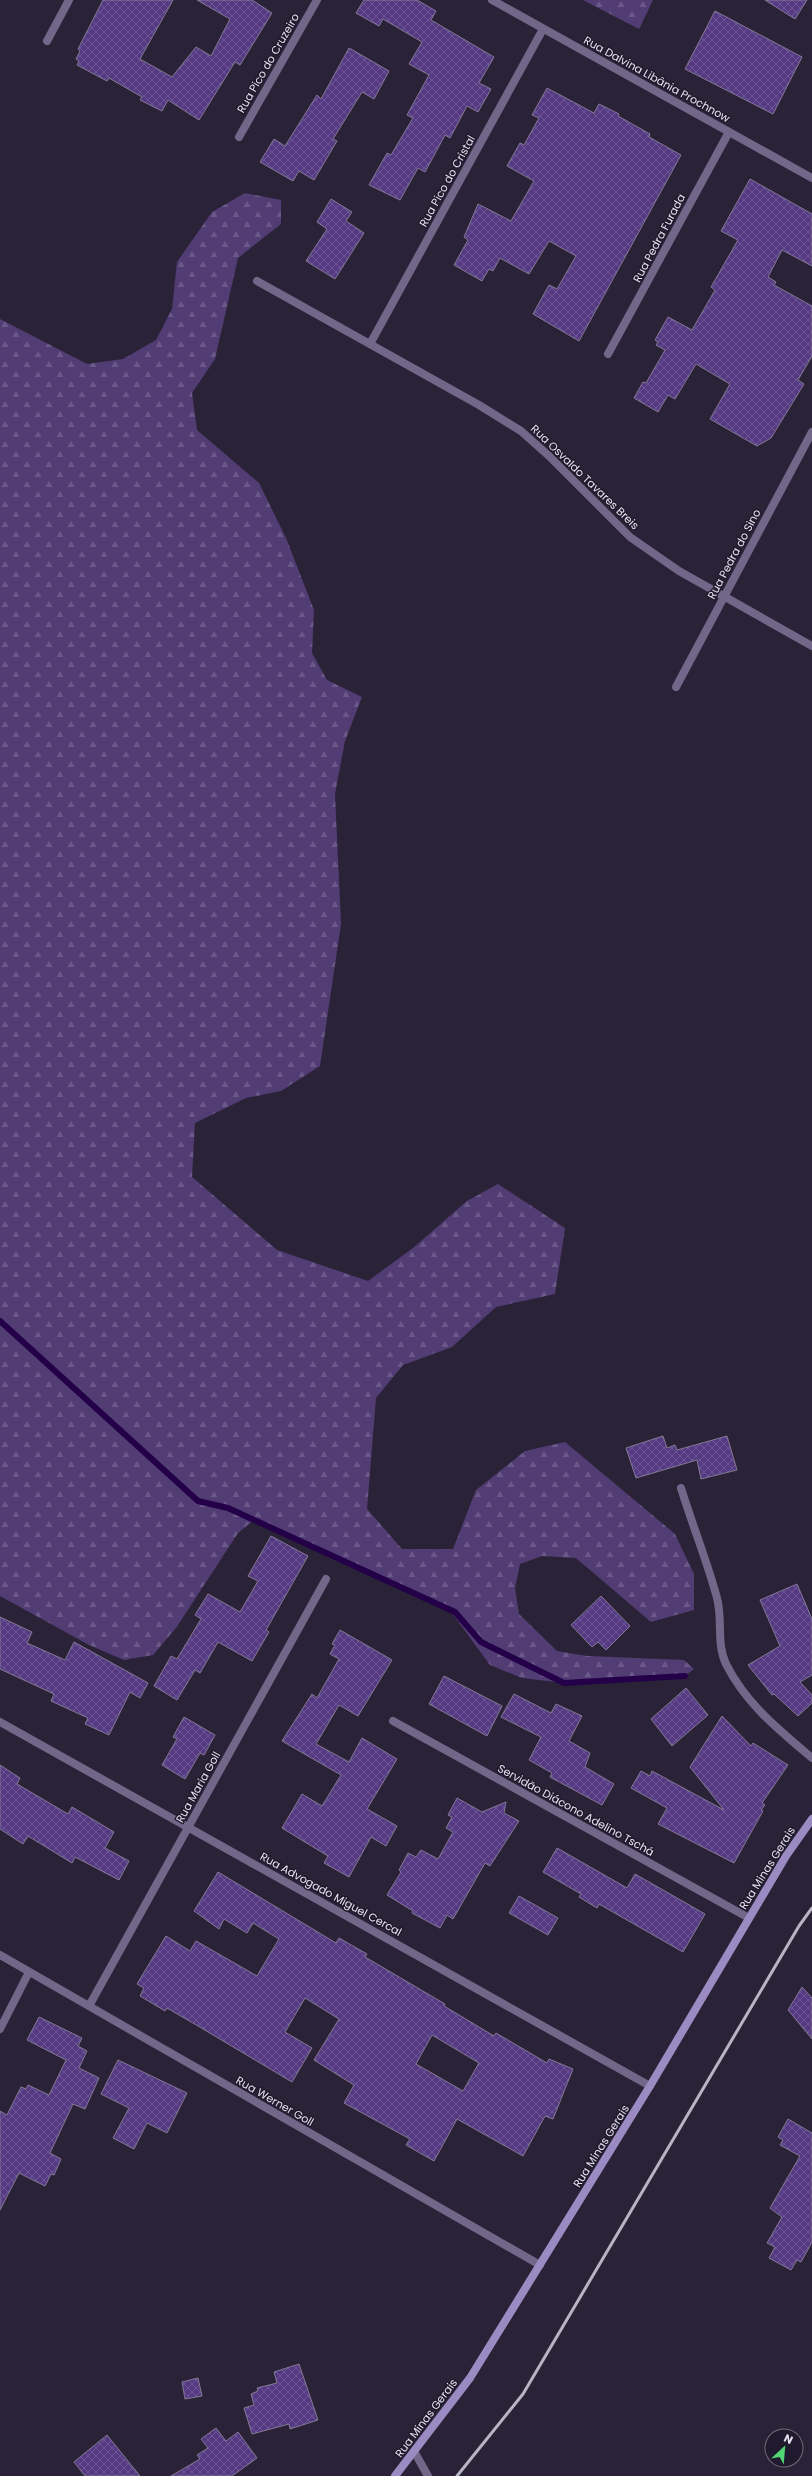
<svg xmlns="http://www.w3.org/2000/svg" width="812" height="2476" viewBox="0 0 812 2476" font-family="Poppins,sans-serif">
<defs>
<pattern id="forest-firs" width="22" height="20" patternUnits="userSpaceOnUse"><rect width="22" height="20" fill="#513c74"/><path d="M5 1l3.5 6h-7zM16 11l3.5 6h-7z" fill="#6a5888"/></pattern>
<pattern id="building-cross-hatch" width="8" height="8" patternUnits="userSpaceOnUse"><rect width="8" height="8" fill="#563983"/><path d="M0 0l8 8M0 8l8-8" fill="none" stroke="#6e5695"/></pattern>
</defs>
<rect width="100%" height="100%" fill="#2a2338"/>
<!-- forest -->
<g fill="url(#forest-firs)">
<path d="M583,0H653L639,29Z"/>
<path d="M245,193L281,200V224L238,258L215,359L192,393L197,430L259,483L286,538L314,610L312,653L327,680L362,697L345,741L335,794L341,924L320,1066L281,1091L246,1098L195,1123L192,1177L277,1250L368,1281L413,1248L467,1201L498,1184L565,1228L555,1294L496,1307L452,1347L403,1365L376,1398L367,1509L402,1549H453L476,1490L525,1451L565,1442L675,1534L694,1574V1610L651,1622L576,1558L542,1556L520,1564L515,1588L519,1614L557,1651L587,1656L684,1660L694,1669L685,1676L564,1683L522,1678L490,1665L449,1609L254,1520L238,1533L176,1628L153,1655L124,1660L89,1645L0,1596V319L87,364L123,359L156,340L172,309L177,262L212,212Z"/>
</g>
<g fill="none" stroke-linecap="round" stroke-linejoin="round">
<!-- stream -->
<path stroke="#230047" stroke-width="6" d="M0,1321L198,1501L228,1508L455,1612L481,1642L564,1683L685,1676"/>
</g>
<!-- building -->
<g fill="url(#building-cross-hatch)" stroke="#827a94" fill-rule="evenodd">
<path d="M103,0H173L140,59L172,77L196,47L211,56L230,19L197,0H252L272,13L240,65L235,62L199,120L168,100L162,111L140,100L142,97L109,78L107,81L77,65L79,61L76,59L80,51L78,49Z"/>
<path d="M364,0H417L436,11L431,20L494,57L479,83L491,89L478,112L467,106L450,138L445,135L425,172L418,168L400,200L369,185L387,153L391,155L413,118L407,115L429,75L409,64L422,42L383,19L379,26L356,13Z"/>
<path d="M765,0H807L795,19Z"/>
<path d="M715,11L802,57L773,114L685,69Z"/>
<path d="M349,48L389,71L374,99L362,92L333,139L337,141L314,180L299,171L293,181L260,162L274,139L285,146L317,95L321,99Z"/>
<path d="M547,88L594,113L599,104L619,114L618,116L650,134L649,137L681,155L579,341L533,314L549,285L557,289L576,256L549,241L529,274L500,258L493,271L489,269L482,281L454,265L468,240L464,237L478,204L511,221L534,181L507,166L520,143L524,145L539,118L532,115Z"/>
<path d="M750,179L812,214V266L782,250L768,277L776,282L774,285L812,306V356L798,380L804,384L771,438L757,446L710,419L730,384L696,364L675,399L668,395L658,412L634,398L643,382L646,383L665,350L656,345L658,342L655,340L668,317L692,330L715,290L711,287L738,240L721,231Z"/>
<path d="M331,199L352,212L346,221L364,233L335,279L306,261L327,229L317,222Z"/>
<path d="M663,1436L667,1448L675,1445L677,1450L727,1436L737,1470L701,1479L697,1460L636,1478L626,1448Z"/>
<path d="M271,1536L308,1556L266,1630L269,1632L252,1661L218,1642L200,1673L195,1670L177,1700L154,1686L171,1656L177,1659L201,1619L195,1615L208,1594L240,1612L258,1581L248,1576Z"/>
<path d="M797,1584L812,1619V1675L800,1682L812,1695V1703L798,1716L774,1694L772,1695L748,1665L780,1646L760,1600Z"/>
<path d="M601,1596L630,1626L606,1650L598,1642L592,1647L571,1625Z"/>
<path d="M0,1617L32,1632L27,1643L65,1660L74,1642L148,1683L140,1698L130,1692L109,1735L85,1724L88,1718L51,1701L54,1694L0,1669Z"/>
<path d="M340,1630L392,1660L358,1716L339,1705L316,1744L349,1762L362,1738L397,1759L367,1809L397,1826L386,1846L371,1837L349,1877L324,1863L328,1856L282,1828L302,1794L322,1806L341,1775L282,1741L312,1694L317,1698L339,1659L330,1654L335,1645L332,1644Z"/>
<path d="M444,1676L502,1706L487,1736L429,1704Z"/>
<path d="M686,1688L708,1715L672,1746L651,1719Z"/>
<path d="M514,1694L551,1713L556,1704L582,1716L569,1741L590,1753L585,1767L614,1784L602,1805L550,1777L552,1773L529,1760L541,1737L501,1717Z"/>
<path d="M722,1716L751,1746L753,1743L788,1765L762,1803L765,1805L761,1810L763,1811L734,1863L658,1824L667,1808L631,1788L641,1771L650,1776L652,1771L724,1810L690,1767Z"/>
<path d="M184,1717L215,1735L204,1755L200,1753L185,1779L162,1765L177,1739L173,1737Z"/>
<path d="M0,1765L20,1778L17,1784L68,1814L72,1807L114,1832L105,1848L129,1861L119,1880L75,1857L72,1863L28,1836L23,1844L0,1829Z"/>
<path d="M457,1798L482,1812L506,1802L504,1813L519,1821L490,1866L485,1863L453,1919L447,1915L440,1928L412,1913L413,1911L387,1895L401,1872L399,1870L408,1853L416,1857L421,1850L438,1859L453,1832L446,1828L452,1817L448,1815Z"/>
<path d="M557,1848L627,1888L635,1874L705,1914L683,1952L599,1904L597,1908L579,1897L581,1894L543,1872Z"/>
<path d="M218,1872L336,1943L339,1938L367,1954L365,1957L445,2004L444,2006L494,2036L496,2033L547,2063L549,2059L573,2069L553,2119L545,2116L523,2156L457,2119L434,2161L406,2145L410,2139L344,2103L354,2085L314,2060L339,2019L305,1998L285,2032L312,2048L292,2082L198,2026L167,2008L165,2011L140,1996L144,1988L137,1984L166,1936L190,1951L196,1941L257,1976L279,1939L253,1923L247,1933L224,1919L219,1929L194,1911ZM432,2035L479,2063L463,2091L416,2064Z"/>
<path d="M519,1896L558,1918L548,1935L509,1913Z"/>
<path d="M802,1987L812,1998V2039L788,2010Z"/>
<path d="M39,2017L82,2038L78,2046L87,2051L79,2068L99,2078L85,2109L73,2104L50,2153L61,2159L54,2175L51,2174L45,2186L19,2173L0,2210V2111L7,2115L21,2087L26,2089L28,2085L49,2095L66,2060L27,2040Z"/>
<path d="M118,2060L187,2093L167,2133L147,2123L134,2149L113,2138L129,2108L101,2094Z"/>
<path d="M788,2119L812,2133V2242L801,2262L797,2260L791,2270L769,2258L775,2247L767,2243L782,2217L770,2208L800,2156L780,2145L783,2140L778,2137Z"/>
<path d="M299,2364L318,2420L290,2429L289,2424L252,2434L244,2408L254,2405L251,2394L258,2391L257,2388L277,2383L274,2372Z"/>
<path d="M198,2378L202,2396L185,2399L182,2382Z"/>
<path d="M216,2428L226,2441L238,2432L257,2458L232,2476H171L200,2459L197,2455L208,2448L201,2439Z"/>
<path d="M107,2435L140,2476H85L74,2462Z"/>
</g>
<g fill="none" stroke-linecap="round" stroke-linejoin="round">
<!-- minor -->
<g stroke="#726789" stroke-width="8">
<path d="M492,0L812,178"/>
<path d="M47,41L69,0"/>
<path d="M239,137L317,0"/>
<path d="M257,281L479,405L521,431L549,456L630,537L679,571L812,646"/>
<path d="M370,344L543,29"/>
<path d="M608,354L729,132"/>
<path d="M676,687L812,432"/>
<path d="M681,1488C692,1524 707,1561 717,1598C723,1620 716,1643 726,1664C746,1704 779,1730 812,1758"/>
<path d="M393,1721L749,1918"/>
<path d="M0,1722L650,2086"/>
<path d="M0,1955L540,2265"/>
<path d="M89,2006L326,1579"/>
<path d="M0,2029L29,1972"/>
</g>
<!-- tertiary -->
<path stroke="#726789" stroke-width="8" d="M415,2453L428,2476"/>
<!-- secondary -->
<path stroke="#9c8ac2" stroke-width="8" d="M395,2476L470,2378L650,2086L786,1856L812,1819"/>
<!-- rail -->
<path stroke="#b9b4c4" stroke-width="3" d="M457,2476L523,2394L799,1926L812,1908"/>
</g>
<g text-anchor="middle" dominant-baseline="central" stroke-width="3" stroke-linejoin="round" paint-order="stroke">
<!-- street labels -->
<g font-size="11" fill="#e7e3f1" stroke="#201a2e">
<text transform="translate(268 63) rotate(-60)">Rua Pico do Cruzeiro</text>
<text transform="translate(657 79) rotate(29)">Rua Dalvina Libânia Prochnow</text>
<text transform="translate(447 181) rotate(-61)">Rua Pico do Cristal</text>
<text transform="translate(659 238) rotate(-62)">Rua Pedra Furada</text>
<text transform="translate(585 477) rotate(44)">Rua Osvaldo Tavares Breis</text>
<text transform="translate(734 554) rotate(-62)">Rua Pedra do Sino</text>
<text transform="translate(198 1787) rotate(-61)">Rua Maria Goll</text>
<text transform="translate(576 1810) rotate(29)">Servidão Diácono Adelino Tschá</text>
<text transform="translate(767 1868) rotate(-58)">Rua Minas Gerais</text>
<text transform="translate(331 1894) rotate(29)">Rua Advogado Miguel Cercal</text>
<text transform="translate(275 2101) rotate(30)">Rua Werner Goll</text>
<text transform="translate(601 2146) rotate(-58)">Rua Minas Gerais</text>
<text transform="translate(426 2418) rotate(-53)">Rua Minas Gerais</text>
</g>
</g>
<!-- north arrow -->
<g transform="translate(784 2448) rotate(26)"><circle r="19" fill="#201a2e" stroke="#706a7c"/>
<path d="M0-3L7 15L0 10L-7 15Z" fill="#50d674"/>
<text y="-6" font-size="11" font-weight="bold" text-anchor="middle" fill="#e7e3f1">N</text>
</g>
</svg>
